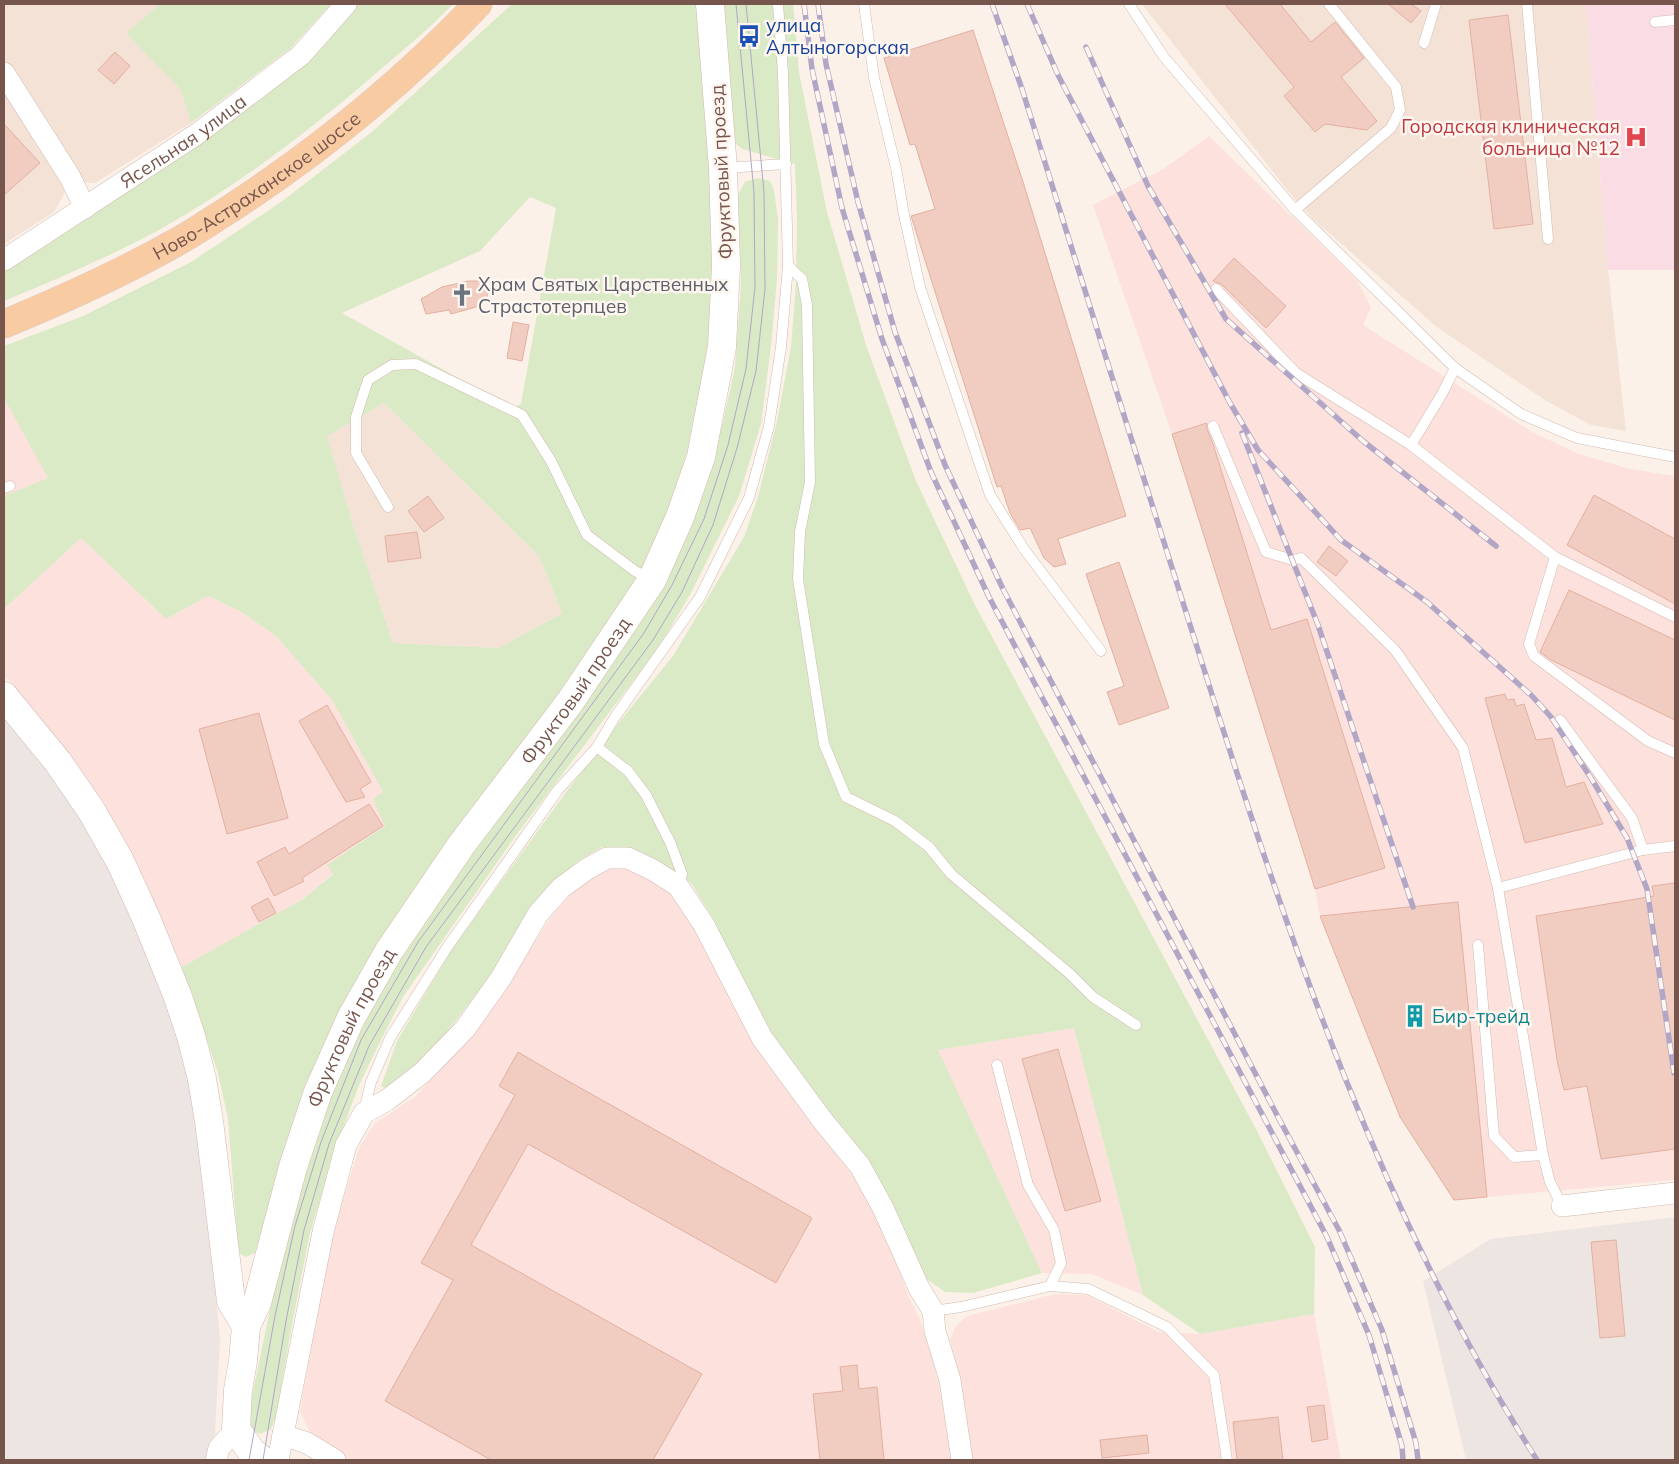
<svg xmlns="http://www.w3.org/2000/svg" width="1679" height="1464" viewBox="0 0 1679 1464" font-family="Mulish,sans-serif">
<rect width="100%" height="100%" fill="#fcf1e8"/>
<!-- residential -->
<g fill="#f4e2d7">
<path d="M4,4H160L126,33L180,89L191,123L95,183H85L77,175L4,65Z"/>
<path d="M1142,4H1586L1608,270L1626,431L1591,425L1548,402L1438,328L1313,219L1288,191Z"/>
<path d="M4,84L65,179L64,194L54,212L4,244Z"/>
<path d="M384,403L539,556L562,613L499,648L393,643L354,528L326,436Z"/>
</g>
<!-- commercial -->
<g fill="#fce1dc">
<path d="M1209,136L1357,280L1371,307L1363,325L1532,432L1579,454L1630,469L1675,476V1180L1454,1200L1400,1117L1320,916L1315,889L1172,434L1093,205L1165,168Z"/>
<path d="M4,383L5,400L49,478L4,496Z"/>
<path d="M81,538L166,619L208,596L240,611L276,636L332,700L383,792L374,799L385,826L328,864L333,873L303,899L182,967L132,857L69,755L32,707L4,675V609Z"/>
<path d="M610,864L634,867L675,897L698,932L754,1045L853,1174L880,1217L908,1295L922,1324L939,1384L952,1460H347L311,1435L300,1411L332,1235L359,1148L375,1123L415,1097L475,1031L552,916L575,889Z"/>
<path d="M1074,1028L1143,1295L1092,1274L1042,1273L937,1050Z"/>
<path d="M1056,1294L1086,1295L1159,1332L1200,1334L1314,1314L1341,1460H971L961,1380L950,1340L956,1326L967,1316Z"/>
</g>
<!-- industrial -->
<g fill="#ede5e1">
<path d="M4,714L48,767L112,868L170,1001L191,1077L213,1261L220,1340L215,1433L208,1460H4Z"/>
<path d="M1675,1217V1460H1466L1423,1281L1491,1239Z"/>
</g>
<!-- medical -->
<path fill="#fadce4" d="M1586,4H1675V270H1608Z"/>
<!-- green -->
<g fill="#daeac6" fill-rule="evenodd">
<path d="M160,4H331L291,48L191,123L180,89L126,33Z"/>
<path d="M357,4H453C428,30 401,52 374,75C309,131 240,184 166,226C114,255 59,278 4,301V268L305,60Z"/>
<path d="M512,4H699L715,265L709,345L688,449L668,511L644,565L604,630L558,698L451,836L380,941L259,1251L246,1257L240,1254L238,1245L228,1119L218,1073L182,967L303,899L333,874L327,865L385,826L373,799L383,792L332,700L276,636L240,611L208,596L166,619L81,538L4,609V496L48,478L5,400L4,346L83,316L191,262L281,202L373,131ZM530,197L556,208L521,404L512,408L342,313L480,251ZM384,403L539,556L562,613L499,648L393,643L354,528L327,436Z"/>
<path d="M719,4H793L799,72L827,212L867,348L916,481L975,605L1256,1129L1315,1247L1314,1314L1200,1334L1143,1295L1074,1028L938,1050L1042,1273L973,1293L945,1292L925,1278L832,1116L769,1031L744,985L714,920L691,883L660,863L632,849L602,847L578,861L551,884L493,972L455,1022L416,1068L388,1089L381,1086L397,1041L452,949L564,795L624,716L673,656L744,537L758,497L777,421L791,347L796,282L797,218L795,164L742,149L734,142Z"/>
<path d="M758,178L770,181L774,190L778,219L777,279L771,346L761,424L739,496L691,593L659,647L517,834L403,997L383,1036L360,1083L336,1146L310,1233L292,1324L276,1417L271,1429L260,1434L249,1428L251,1401L288,1223L314,1138L354,1036L411,937L665,583L706,485L724,417L735,367L741,285L738,195L745,182Z"/>
</g>
<!-- building -->
<g fill="#f1ccc0" stroke="#e3b0a1">
<path d="M1225,4H1280L1311,42L1335,22L1364,58L1341,77L1377,121L1367,130L1325,124L1315,132L1284,96L1294,87Z"/>
<path d="M1388,4H1411L1421,11L1411,23Z"/>
<path d="M1508,15L1533,224L1494,229L1469,20Z"/>
<path d="M973,30L1024,185L1126,516L1058,539L1066,564L1054,567L1044,558L1030,528L1020,530L1010,513L1001,486L997,487L911,216L935,209L915,144L910,145L884,58Z"/>
<path d="M115,52L130,66L114,84L98,70Z"/>
<path d="M4,124L40,163L4,195Z"/>
<path d="M1234,258L1286,306L1266,328L1221,284L1213,281Z"/>
<path d="M468,281H480L488,290L486,301L476,307L451,314L449,310L426,314L421,299L442,287Z"/>
<path d="M513,322L529,325L522,361L507,358Z"/>
<path d="M1207,423V429L1213,444L1271,630L1307,619L1385,868L1315,889L1172,434Z"/>
<path d="M1594,495L1675,539V604L1567,545Z"/>
<path d="M428,496L444,518L424,532L408,511Z"/>
<path d="M417,532L421,558L388,562L385,536Z"/>
<path d="M1329,546L1348,561L1336,576L1317,562Z"/>
<path d="M1119,562L1169,708L1119,725L1107,692L1124,686L1086,574Z"/>
<path d="M1569,590L1675,640V720L1551,660L1540,652Z"/>
<path d="M1505,694L1507,700L1514,699L1516,706L1524,704L1536,740L1552,738L1566,787L1584,782L1603,824L1525,843L1485,698Z"/>
<path d="M327,705L371,782L360,789L365,797L346,802L299,721Z"/>
<path d="M259,713L288,818L227,834L199,729Z"/>
<path d="M369,804L383,826L302,878L304,881L274,896L257,862L285,847L289,854Z"/>
<path d="M1675,883V1149L1601,1159L1587,1086L1564,1090L1557,1060L1536,916L1654,896L1652,886Z"/>
<path d="M268,898L276,913L259,922L251,907Z"/>
<path d="M1458,902L1487,1197L1454,1200L1400,1117L1320,916Z"/>
<path d="M1058,1049L1101,1201L1065,1211L1022,1059Z"/>
<path d="M518,1052L545,1068L812,1218L776,1283L528,1144L471,1245L702,1374L653,1460H491L385,1401L453,1280L421,1263L515,1095L499,1086Z"/>
<path d="M1616,1240L1625,1336L1600,1338L1591,1242Z"/>
<path d="M857,1365L859,1389L877,1387L884,1460H820L813,1394L843,1391L840,1367Z"/>
<path d="M1324,1405L1328,1439L1312,1442L1307,1407Z"/>
<path d="M1278,1417L1283,1460H1237L1233,1422Z"/>
<path d="M1147,1435L1149,1453L1102,1458L1100,1440Z"/>
</g>
<g fill="none" stroke-linecap="round" stroke-linejoin="round">
<defs>
<g id="lane">
<path d="M864,4L874,78L896,168L904,215L920,287L990,495L1024,549L1101,651"/>
<path d="M1129,4L1164,57L1295,210L1455,368L1521,414L1577,438L1675,457"/>
<path d="M1527,4L1548,239"/>
<path d="M1655,22L1675,20"/>
<path d="M1424,43L1436,4"/>
<path d="M724,168L786,164"/>
<path d="M1295,210L1391,128L1400,110L1396,87L1329,4"/>
<path d="M788,266L802,279L807,305L810,482L800,532L798,579L824,744L846,797L895,821L929,847L951,874L1069,973L1093,997L1136,1025"/>
<path d="M1216,289L1296,373L1411,445L1555,557L1675,617"/>
<path d="M1213,426L1266,552L1293,560L1301,558L1395,650L1463,748L1498,888"/>
<path d="M1411,445L1442,394L1455,368"/>
<path d="M4,488L10,486"/>
<path d="M388,507L356,453V417L368,380L392,365L416,364L522,415L551,461L587,535L635,571L651,579"/>
<path d="M1555,557L1529,644L1534,656L1648,741L1675,753"/>
<path d="M1560,720L1632,818L1643,850L1675,846"/>
<path d="M597,747L628,771L646,795L670,842L682,874L678,886"/>
<path d="M1478,945L1494,1136L1514,1157L1543,1155"/>
<path d="M997,1065L1028,1185L1054,1230L1061,1263L1050,1286"/>
<path d="M364,1111L371,1082L390,1038L448,946L558,790L597,747L615,717L700,597L749,498L769,426L781,347L788,266L783,73L778,4"/>
<path d="M1562,1206L1550,1182L1543,1155L1498,888L1643,850"/>
<path d="M933,1311L961,1307L1050,1286L1088,1289L1167,1327L1214,1375L1227,1460"/>
</g>
<g id="street">
<path d="M4,73L70,177L85,208"/>
<path id="s1" d="M4,260L197,134L301,55L346,4"/>
<path d="M1562,1206L1675,1193"/>
<path d="M283,1435L307,1443L335,1460"/>
<path d="M216,1460L219,1448L236,1429"/>
<path d="M278,1460L323,1232L346,1145L364,1113L387,1100L422,1073L465,1029L501,978L538,914L561,888L587,869L607,858H628L653,870L678,886L704,925L762,1038L823,1121L860,1166L883,1208L919,1288L933,1311L935,1331L950,1380L962,1460"/>
</g>
<g id="secondary">
<path d="M4,696L58,762L91,810L120,861L146,918L178,997L191,1036L202,1079L209,1121L231,1301L246,1326"/>
<path id="s2" d="M262,1460L251,1451L236,1429L238,1390L243,1361L246,1326L257,1303L293,1167L318,1092L351,1018L389,951L462,844L570,702L652,580L680,517L701,457L722,347L726,265L723,168L710,4"/>
</g>
<g id="primary">
<path id="s3" d="M4,324C62,300 120,274 175,243C194,233 212,220 230,209C320,150 404,82 478,4"/>
</g>
</defs>
<!-- lane casing -->
<use href="#lane" stroke="#d0bab0" stroke-width="11"/>
<!-- street casing -->
<use href="#street" stroke="#d0bab0" stroke-width="22"/>
<!-- secondary casing -->
<use href="#secondary" stroke="#d3b9ae" stroke-width="29"/>
<!-- primary casing -->
<use href="#primary" stroke="#d9cfcd" stroke-width="29"/>
<!-- lane -->
<use href="#lane" stroke="#fff" stroke-width="10"/>
<!-- street -->
<use href="#street" stroke="#fff" stroke-width="21"/>
<!-- secondary -->
<use href="#secondary" stroke="#fff" stroke-width="28"/>
<!-- primary -->
<use href="#primary" stroke="#f8cba3" stroke-width="28"/>
<!-- tram -->
<g stroke="#b2a6c6" stroke-width="1">
<path d="M249,1460L275,1316L295,1226L321,1142L361,1040L418,942L644,633L672,585L704,519L728,445L746,369L755,287L754,192L736,4"/>
<path d="M263,1460L286,1321L304,1230L329,1144L369,1046L426,947L653,640L682,592L713,525L737,448L756,371L765,289L764,192L746,4"/>
</g>
<defs>
<g id="rail">
<path d="M804,4L812,69L842,208L882,339L931,472L989,597L1327,1237L1369,1335L1402,1446L1403,1460"/>
<path d="M818,4L826,64L858,202L895,332L945,465L1003,589L1278,1117L1339,1230L1382,1330L1416,1443L1418,1460"/>
<path d="M992,4L1022,89C1082,281 1142,474 1203,666C1289,940 1381,1217 1537,1460"/>
<path d="M1027,4L1058,75L1230,403L1258,450L1341,540L1427,602L1532,696L1551,717L1591,778L1627,838L1647,889L1674,1073"/>
<path d="M1086,47L1148,186L1226,319L1363,441L1496,546"/>
<path d="M1242,433L1318,625L1413,907"/>
</g>
</defs>
<!-- rail casing -->
<use href="#rail" stroke="#b2a6c6" stroke-width="5.5"/>
<!-- rail -->
<use href="#rail" stroke="#fff6ef" stroke-width="4" stroke-dasharray="11" stroke-linecap="butt"/>
</g>
<!-- icons -->
<defs>
<symbol id="bus-bare" viewBox="-9 -9 18 18"><path d="M-5-6H5V4H4V6H2V4H-2V6H-4V4H-5ZM-3.5-4V0h7V-4ZM-3.5 1.2v1.5H-2V1.2ZM2 1.2v1.5H3.5V1.2Z" fill="#1a4fb4" stroke="#fff6ef" stroke-width="2.5" paint-order="stroke"/></symbol>
<symbol id="hospital-bare" viewBox="-9 -9 18 18"><path d="M-5-5h3v3.5h4V-5h3V5h-3V1.5h-4V5h-3Z" fill="#e0444e" stroke="#fff6ef" stroke-width="2.5" paint-order="stroke"/></symbol>
<symbol id="church-bare" viewBox="-9 -9 18 18"><path d="M-1.2-6h2.4v3.5h3.3v2.4h-3.3V6h-2.4V-.1h-3.3v-2.4h3.3Z" fill="#6b7280" stroke="#fff6ef" stroke-width="2.5" paint-order="stroke"/></symbol>
<symbol id="building-bare" viewBox="-9 -9 18 18"><path d="M-4-6H4V6H1V3H-1V6H-4ZM-2.5-4.3h1.7v1.8h-1.7ZM.8-4.3h1.7v1.8H.8ZM-2.5-1h1.7V.8h-1.7ZM.8-1h1.7V.8H.8Z" fill="#0f9aa8" stroke="#fff6ef" stroke-width="2.5" paint-order="stroke"/></symbol>
</defs>
<g fill-rule="evenodd">
<use href="#bus-bare" x="733" y="20" width="32" height="32"/>
<use href="#hospital-bare" x="1620" y="121" width="32" height="32"/>
<use href="#church-bare" x="446" y="279" width="32" height="32"/>
<use href="#building-bare" x="1399" y="1000" width="32" height="32"/>
</g>
<g text-anchor="middle" dominant-baseline="central" stroke-width="5" stroke-linejoin="round" paint-order="stroke">
<!-- transit labels -->
<g font-size="19" fill="#164399" stroke="#fff6ef" text-anchor="start">
<text x="766" y="25">улица<tspan x="766" dy="22">Алтыногорская</tspan></text>
</g>
<!-- health labels -->
<g font-size="19" fill="#be3a42" stroke="#fff6ef" text-anchor="end">
<text x="1620" y="126">Городская клиническая<tspan x="1620" dy="22">больница №12</tspan></text>
</g>
<!-- street labels -->
<g font-size="19" fill="#76554c" stroke="#fff6ef">
<text stroke="none"><textPath href="#s1" startOffset="215">Ясельная улица</textPath></text>
<text transform="translate(721 172) rotate(-93)">Фруктовый проезд</text>
<text stroke="none"><textPath href="#s3" startOffset="289">Ново-Астраханское шоссе</textPath></text>
<text stroke="none"><textPath href="#s2" startOffset="868">Фруктовый проезд</textPath></text>
<text stroke="none"><textPath href="#s2" startOffset="462">Фруктовый проезд</textPath></text>
</g>
<!-- worship labels -->
<g font-size="19" fill="#5b616d" stroke="#fff6ef" text-anchor="start">
<text x="478" y="284">Храм Святых Царственных<tspan x="478" dy="22">Страстотерпцев</tspan></text>
</g>
<!-- culture labels -->
<g font-size="19" fill="#0d838f" stroke="#fff6ef" text-anchor="start">
<text x="1432" y="1016">Бир-трейд</text>
</g>
</g>
<!-- border -->
<rect width="1679" height="1464" fill="none" stroke="#76554c" stroke-width="10"/>
</svg>
